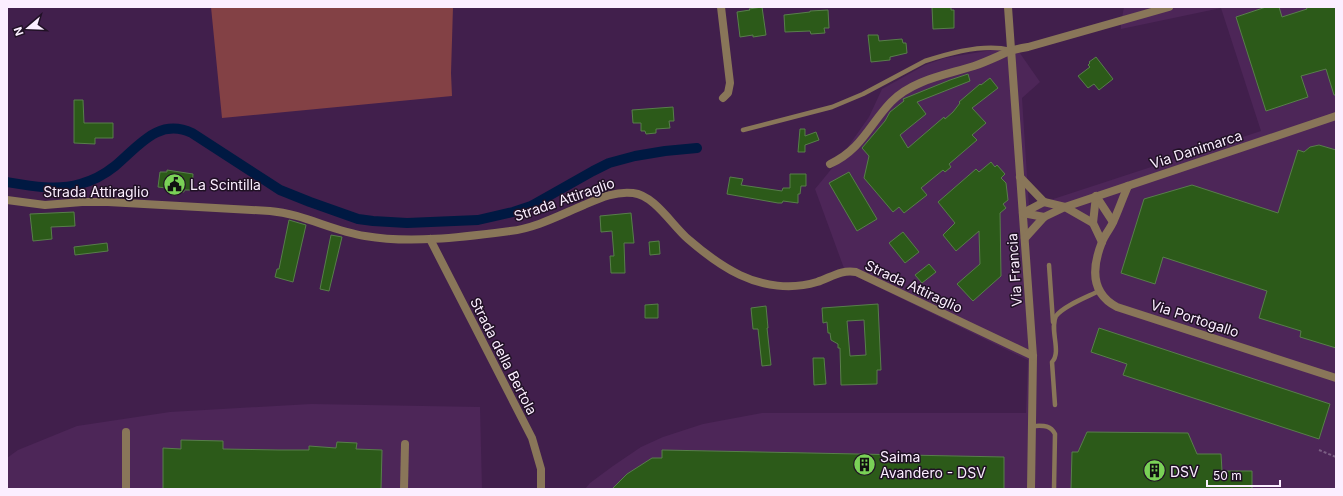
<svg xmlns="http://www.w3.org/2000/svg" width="1343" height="496" viewBox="0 0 1343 496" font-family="Inter,sans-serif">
<rect width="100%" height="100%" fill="#411f4c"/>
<!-- built -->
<g fill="#4d2658">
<path d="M1124,7H1336V489H585L590,483L613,466L641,447L663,437L703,424L762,413H1026L1028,360L845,271L815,189L838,161L869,117L882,89L925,65L945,58L1015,46L1040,82L1022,98L1029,207L1261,131L1221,8L1121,29V23Z"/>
<path d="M311,404L480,407L482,489H7V458L18,450L77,426L170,412Z"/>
</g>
<!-- green -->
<path fill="#834145" d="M211,7H453L451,73L452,96L222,118Z"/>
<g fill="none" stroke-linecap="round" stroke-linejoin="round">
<!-- canal -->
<path stroke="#001942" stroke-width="10" d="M7,182C30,186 57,191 80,184C92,181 105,174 115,166C138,147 158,117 192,133L280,190L310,202L358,219L373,221L407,223L478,220L513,212L531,206L593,171L609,163L635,156L665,151L697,148"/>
</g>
<!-- building -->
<g fill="#2c5a19" stroke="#587e4b" fill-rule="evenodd">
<path d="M762,7L766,35L753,37V35L740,37L737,12L750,10L749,9Z"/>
<path d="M932,7H951V10H954V28L933,29Z"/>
<path d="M1266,7H1279L1282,17L1307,9L1306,7H1336V95H1334L1326,69L1301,76L1308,97L1266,111L1236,17Z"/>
<path d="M828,10L829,28H824L825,33L811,34L810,31L785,32L784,15L810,12V11Z"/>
<path d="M868,35H878L879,41L902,39L903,43H906L907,53L890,57V60L871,62Z"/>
<path d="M1096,57L1113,79L1099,90L1094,84L1088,88L1078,76L1090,67L1088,65L1090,63L1089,62Z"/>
<path d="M968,74L970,81L917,102L926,114L900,135L908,148L944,117L945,119L953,112L960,103L959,102L980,84L981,85L990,78L998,88L972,108L986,123L972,135L977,140L949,164L951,167L945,172L943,170L921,188L927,195L904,213L899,207L893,212L864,178L869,156L862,148L885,121L890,112L904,101L903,99L950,80Z"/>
<path d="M74,100H83L84,123H113V138H95V144L74,143Z"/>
<path d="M673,107L674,121H669L670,128L656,129V133L646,134L645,131H641V123H633L632,110Z"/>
<path d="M800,129H805V136L816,132L819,140L805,145V152H798Z"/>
<path d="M1319,145L1336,150V348L1300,337L1301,331L1259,318L1267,291L1163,257L1155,284L1121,273L1144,199L1192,185L1278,213L1298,150L1304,152L1310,147Z"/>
<path d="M991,162L995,167L997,165L1005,174L1001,178L1006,183L1008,200L1003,204L1006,208L1000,213L1001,276L973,301L957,284L980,264L979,231L956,251L943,235L955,223L938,202L976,169L979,172Z"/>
<path d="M167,170L193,174L192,190H184V192L166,190V188L158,187L160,172H167Z"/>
<path d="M849,172L877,219L857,231L829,183Z"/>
<path d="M790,174H806V186H801L800,194H798V203L783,201L782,203H778L727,194L730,177L743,179L741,185L782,191L783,188H790Z"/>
<path d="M74,212L75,226L51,227L52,239L33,241L30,214Z"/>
<path d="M631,213L634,243H624L625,273H611L610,256H614L612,231L601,232L600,216Z"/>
<path d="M289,220L306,225L293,282L275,277L277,269H279Z"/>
<path d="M903,232L919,252L905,263L889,243Z"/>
<path d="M331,235L342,237L329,291L320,289Z"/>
<path d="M659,241L660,254L650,255L649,242Z"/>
<path d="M107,243L108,251L75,255L74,247Z"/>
<path d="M929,264L936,272L922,283L915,275Z"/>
<path d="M658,304V318H645V305Z"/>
<path d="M878,304L881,370H877V384L841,385L840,348H838V344L831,340L830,333H828L827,322L823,323L822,308ZM864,320L866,355L850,356L847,321Z"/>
<path d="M766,306L768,328H767L771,365L762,366L758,329H753L751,308Z"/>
<path d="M1099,328L1330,404L1319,439L1123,375L1127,364L1091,352Z"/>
<path d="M813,358H824L826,384L814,385Z"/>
<path d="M1087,432L1188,433L1197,454H1221L1222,471H1252V489H1071L1072,452H1078Z"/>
<path d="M181,440L223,441V449L279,450H309V446L336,448L337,442L357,443L356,449L382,450L381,489H163V448L181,449Z"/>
<path d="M662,450L1004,457V489H612L627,474L652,458H662Z"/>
</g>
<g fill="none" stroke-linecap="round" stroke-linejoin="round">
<!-- path -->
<path stroke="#7a5e83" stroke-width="2" stroke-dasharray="3 2" stroke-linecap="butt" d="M1319,450L1336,457"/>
<!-- lane -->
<g stroke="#897659" stroke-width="4.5">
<path d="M743,130L832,107L863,94L925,61C949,53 985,43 1010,50"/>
<path d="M1049,265L1053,322"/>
<path d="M1055,405L1052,362C1062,352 1049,329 1056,316C1063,306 1087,297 1099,291"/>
<path d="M1032,426C1042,426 1050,424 1055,434L1054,489"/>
</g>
<!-- street -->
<g stroke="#897659" stroke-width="8">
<path d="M721,7L730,83L728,93L723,98"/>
<path d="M1008,7L1033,356L1031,489"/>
<path d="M830,164C862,149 869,125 891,102C912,80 946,75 974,66C986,62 998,56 1010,51C1016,49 1022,48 1028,47L1169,7"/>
<path d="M1020,177L1044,202L1065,207L1093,223L1102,242"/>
<path d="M1128,186C1123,197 1119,209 1114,220C1111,228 1105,234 1102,242C1092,267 1090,293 1117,307L1336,378"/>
<path d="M1096,196L1113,222"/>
<path d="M7,200L45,205L82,202H108L270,211C304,214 332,231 365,236C411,244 463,237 510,231C536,228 560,215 584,205C600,198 615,191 633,193C654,195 672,225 688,239C703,252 721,266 740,275C763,286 791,290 817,282C830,278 841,269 856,272L1033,356"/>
<path d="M1023,213L1044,202"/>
<path d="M1023,213L1044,217"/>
<path d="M1093,223L1096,196"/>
<path d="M1025,238L1044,217L1065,207L1336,116"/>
<path d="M430,239L532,438L541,469V489"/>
<path d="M126,489V432"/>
<path d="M404,489L405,444"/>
</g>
</g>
<!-- icons -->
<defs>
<symbol id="civic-disc" viewBox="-11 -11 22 22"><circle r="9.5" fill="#7ad157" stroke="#201125"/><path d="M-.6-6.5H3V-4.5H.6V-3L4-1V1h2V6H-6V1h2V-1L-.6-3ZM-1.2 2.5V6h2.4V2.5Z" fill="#111"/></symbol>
<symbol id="building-disc" viewBox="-11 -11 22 22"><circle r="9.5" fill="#7ad157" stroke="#201125"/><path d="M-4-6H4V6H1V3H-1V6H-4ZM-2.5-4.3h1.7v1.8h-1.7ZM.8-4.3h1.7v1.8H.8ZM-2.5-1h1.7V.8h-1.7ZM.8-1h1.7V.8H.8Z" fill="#111"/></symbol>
</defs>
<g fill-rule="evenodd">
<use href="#civic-disc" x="162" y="172" width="25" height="25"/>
<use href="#building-disc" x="852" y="452" width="25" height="25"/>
<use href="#building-disc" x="1142" y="458" width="25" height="25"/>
</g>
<g text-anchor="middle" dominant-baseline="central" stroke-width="3" stroke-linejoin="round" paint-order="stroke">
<!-- street labels -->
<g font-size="14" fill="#fbeeff" stroke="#201125">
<text transform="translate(1196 149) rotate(-18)">Via Danimarca</text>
<text x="96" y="191">Strada Attiraglio</text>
<text transform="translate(564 199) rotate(-19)">Strada Attiraglio</text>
<text transform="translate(1014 270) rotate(-94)">Via Francia</text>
<text transform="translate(914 286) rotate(25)">Strada Attiraglio</text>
<text transform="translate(1195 318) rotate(18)">Via Portogallo</text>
<text transform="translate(504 356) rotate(63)">Strada della Bertola</text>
</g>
<!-- poi labels -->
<g font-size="14" fill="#fbeeff" stroke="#201125" text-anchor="start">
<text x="190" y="184">La Scintilla</text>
<text x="880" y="456">Saima<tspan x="880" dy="16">Avandero - DSV</tspan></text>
<text x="1170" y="471">DSV</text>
</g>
</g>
<!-- border -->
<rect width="1343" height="496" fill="none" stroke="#fbeeff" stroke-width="16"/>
<!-- north arrow -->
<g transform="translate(28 28) rotate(251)" stroke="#201125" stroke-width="3" paint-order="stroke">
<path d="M0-3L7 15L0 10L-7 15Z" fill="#fbeeff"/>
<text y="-6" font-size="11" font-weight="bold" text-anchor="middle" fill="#fbeeff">N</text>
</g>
<!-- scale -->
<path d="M1207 480v6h73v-6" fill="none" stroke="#fbeeff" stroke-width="2"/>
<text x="1213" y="480" font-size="12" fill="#fbeeff" stroke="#201125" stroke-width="3" paint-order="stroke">50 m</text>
</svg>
